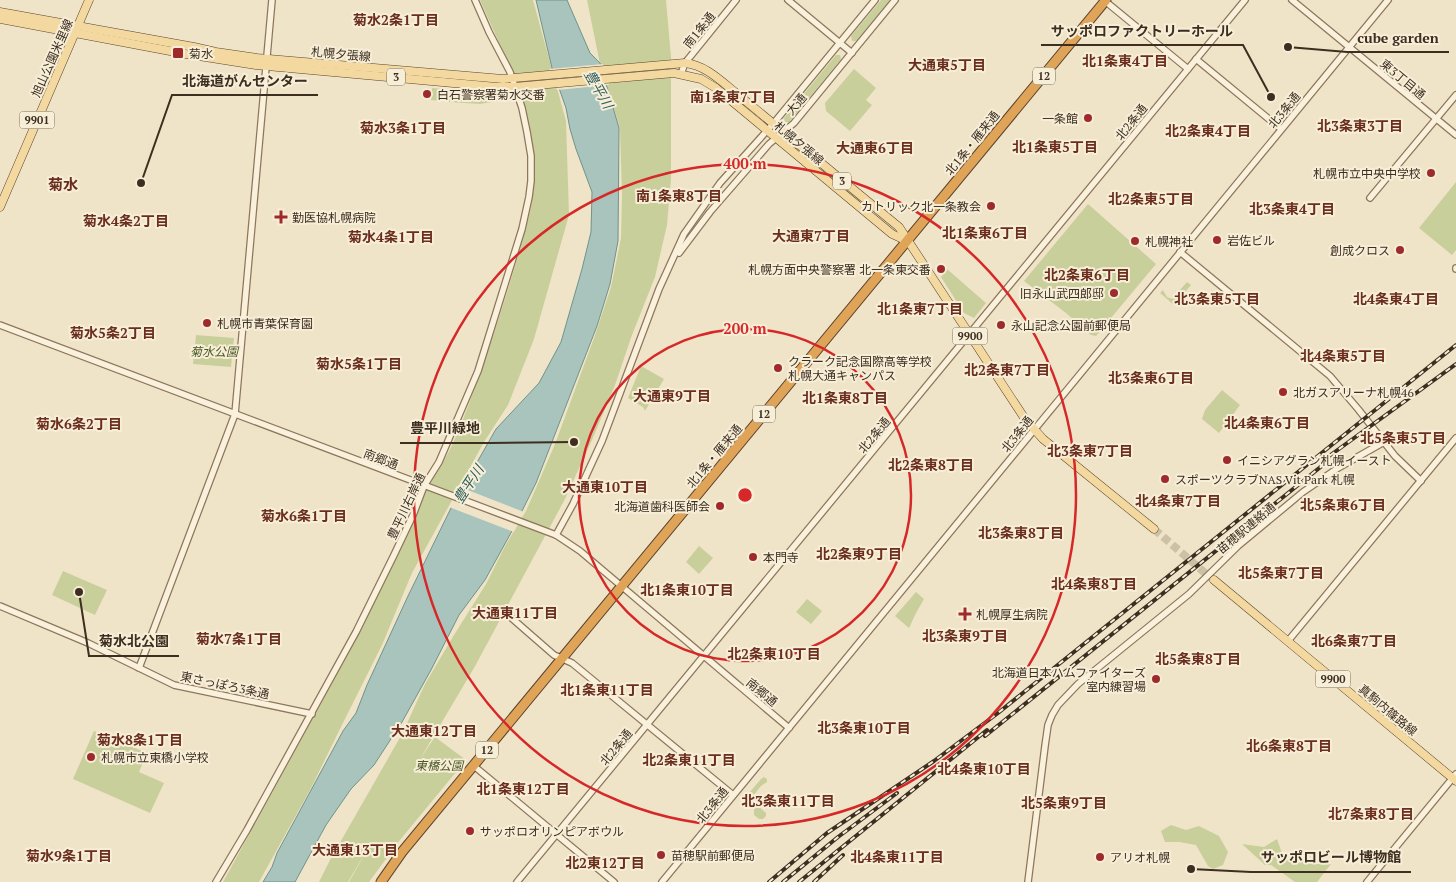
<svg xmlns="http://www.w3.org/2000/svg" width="1456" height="882" viewBox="0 0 1456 882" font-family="'PT Serif','Noto Sans JP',serif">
<rect width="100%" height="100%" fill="#f0e4c8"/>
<!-- green -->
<g fill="#c9cf9b">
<path d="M480,0H533L566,121L569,215L534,339L508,405L484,442L412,573L382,645L342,725L310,790L259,882H223L355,642L433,476C449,457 458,432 467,409C483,367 497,325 510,283C517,258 526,232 531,206C535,186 535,166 532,146C526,90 501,50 480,0Z"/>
<path d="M587,0H666L671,57V179L667,225L655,277L632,335L615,385L592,440L565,499L474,668L420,759L435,737L466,760L400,840L369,882H349L369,846L348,882H319L330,860L402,734L425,684L454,635L486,584L505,546L526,511L555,444L594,338L611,287L621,238L622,195L620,128L600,64Z"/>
<path d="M881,0H890L856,41H852L851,36Z"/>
<path d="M836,55H840L841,59L789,122H785L784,118Z"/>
<path d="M854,69L876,88L866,100L872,105L850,131L826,111L825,103Z"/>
<path d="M432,88L443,89V101L431,100Z"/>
<path d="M450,89L507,94L509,99L480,104L449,102Z"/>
<path d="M822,168L860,200L861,201L859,202L820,170Z"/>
<path d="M1456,182V250L1452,255L1419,228Z"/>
<path d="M1088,204L1156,264L1096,336L1091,335L1066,313L1024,281Z"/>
<path d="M947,269L986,303L974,318L964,313L941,277Z"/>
<path d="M1187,282L1191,285L1174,305L1160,293L1163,290L1167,297L1172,299Z"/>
<path d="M196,335L234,338L231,367L193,364Z"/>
<path d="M641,366L664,379L645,411L643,407L628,398Z"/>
<path d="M1222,390L1240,405L1219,433L1202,419L1205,410Z"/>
<path d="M699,546L713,558L699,574L686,562Z"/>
<path d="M63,571L107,590L95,615L52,595Z"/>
<path d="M916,592L924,599L916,613L909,628L895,616Z"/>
<path d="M807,599L822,611L811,624L796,612Z"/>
<path d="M94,731L147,753L139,772L164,783L150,813L73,779Z"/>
<path d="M764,777L767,779V782L761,786L753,796H750L749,793L761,779Z"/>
<path d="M758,806L766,813V816L763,819H759L754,815V809Z"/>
<path d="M1171,825L1186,830L1199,826L1219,836L1228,852L1223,865L1213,869L1208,866L1196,845L1179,842H1165L1161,831Z"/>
<path d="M1277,839L1283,856L1297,861L1302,859L1313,864H1331L1317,882H1295L1271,865H1265L1242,844L1264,847Z"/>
</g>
<!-- water -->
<path fill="#a9c4bc" stroke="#6f938a" d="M536,0H567L590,53L600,63L619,128L618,241L610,284L597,326L536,483L512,531L485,580L459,615L431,670L402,722L374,765L351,789L326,825L295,882H263L272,867L277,853L343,731L356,713L367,685L408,596L451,508L496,429L539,383L561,342L582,269L591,232L592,192L576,149L570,129L566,108L552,68Z"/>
<!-- pier -->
<g fill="#f0e4c8">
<path d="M603,64L609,85L557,90L549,69Z"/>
<path d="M460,487L524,512L514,532L449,507Z"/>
</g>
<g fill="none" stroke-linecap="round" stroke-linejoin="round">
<!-- major-tunnel -->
<path stroke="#ccc0a6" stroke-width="8" stroke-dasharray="8 4" stroke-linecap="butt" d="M1154,529L1212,579"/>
<defs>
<g id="minor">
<path d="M788,0L852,53"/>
<path d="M1292,0L1456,135"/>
<path d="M1105,1L1188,69"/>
<path d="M1196,59L1281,129"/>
<path d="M681,74L685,63L736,0"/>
<path d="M1370,198L1456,95"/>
<path d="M1180,252L1330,376L1358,409L1395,456L1421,481"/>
<path d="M679,253L710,212L769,144L794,123L895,0"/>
<path d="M1456,268V269"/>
<path d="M0,325L556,535L580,551L789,728"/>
<path d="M556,535L573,504L602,441L659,289L684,234L720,183L773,124L875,0"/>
<path d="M0,606L88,643L174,685L312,714"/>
<path d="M507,614L554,655L572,663L733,795"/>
<path d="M1288,641L1456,438"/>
<path d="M139,668L235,414L272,0"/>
<path d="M474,766L614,882"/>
<path d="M216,882L247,830L356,632L394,555L413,515L424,486L439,462L478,371L522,229L529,197L531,181V156L527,132L522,108L510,72L489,32L475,0"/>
<path d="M517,882L1245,0"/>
<path d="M662,882L1388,0"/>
<path d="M1028,882L1045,746L1048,725L1052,715L1058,705L1078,684L1189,594L1238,546L1303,492L1338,468L1384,442"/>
<path d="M1367,882L1456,774"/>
</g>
<g id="major">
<path d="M0,12L194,47L216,52L257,58L503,79L685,63C705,65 720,80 736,93L899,227L1025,419L1043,439L1154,529"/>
<path d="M0,19L186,54L256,65L497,87H514L674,73L701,79L716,88L892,234L907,241"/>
<path d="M0,207L89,0"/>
<path d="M1214,580L1456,781"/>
</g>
<path id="highway" d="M381,882L402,852L1106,0"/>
</defs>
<!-- minor casing -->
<use href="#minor" stroke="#8d765c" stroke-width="8"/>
<!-- major casing -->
<use href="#major" stroke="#5b4430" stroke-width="9"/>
<!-- highway casing -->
<use href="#highway" stroke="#5b4430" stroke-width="11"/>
<!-- minor -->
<use href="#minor" stroke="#faf1dc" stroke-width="5.5"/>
<!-- major -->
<use href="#major" stroke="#f3d9a0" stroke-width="8"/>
<!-- highway -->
<use href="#highway" stroke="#e0a458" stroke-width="9"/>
<defs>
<g id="rail">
<path d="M1321,462L1456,364"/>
<path d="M985,736L1328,461"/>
<path d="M769,882L827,833L934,761L998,713L1456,345"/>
<path d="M783,882L838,837L897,793"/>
<path d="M799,882L987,730"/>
<path d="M814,882L843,855"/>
</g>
</defs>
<!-- rail casing -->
<use href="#rail" stroke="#3d2e20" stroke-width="4"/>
<!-- rail -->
<use href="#rail" stroke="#f7eed8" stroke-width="2" stroke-dasharray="5.5" stroke-linecap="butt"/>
</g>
<!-- distance rings -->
<g fill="none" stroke="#d62828" stroke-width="2.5">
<circle cx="745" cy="495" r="166"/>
<circle cx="745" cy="495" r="331"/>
</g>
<!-- markers -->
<g fill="#9e2a2b" stroke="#f7eed8" stroke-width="2">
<rect x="172" y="47" width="12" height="12" rx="2.5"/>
<circle cx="427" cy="94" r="5"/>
<circle cx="1088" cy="118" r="5"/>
<circle cx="1431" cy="173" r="5"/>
<circle cx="991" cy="206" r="5"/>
<path d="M278.5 209.5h5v5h5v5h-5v5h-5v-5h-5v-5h5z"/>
<circle cx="1217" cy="240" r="5"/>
<circle cx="1135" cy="241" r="5"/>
<circle cx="1400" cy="250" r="5"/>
<circle cx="941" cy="269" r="5"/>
<circle cx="1114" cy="293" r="5"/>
<circle cx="207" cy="323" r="5"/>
<circle cx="1001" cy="325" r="5"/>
<circle cx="778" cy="368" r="5"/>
<circle cx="1283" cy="392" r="5"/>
<circle cx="1227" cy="460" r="5"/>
<circle cx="1165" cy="479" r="5"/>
<circle cx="720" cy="506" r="5"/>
<circle cx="753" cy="557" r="5"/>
<path d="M962.5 606.5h5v5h5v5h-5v5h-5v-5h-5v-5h5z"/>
<circle cx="1156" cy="679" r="5"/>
<circle cx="91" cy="757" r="5"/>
<circle cx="470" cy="831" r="5"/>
<circle cx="661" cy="855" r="5"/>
<circle cx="1100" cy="857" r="5"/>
</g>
<g text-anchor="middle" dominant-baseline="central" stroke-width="4" stroke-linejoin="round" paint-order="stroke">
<!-- shield labels -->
<g fill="#f7eed8" stroke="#756857" stroke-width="1">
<rect x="1033" y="67.5" width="22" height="17" rx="4"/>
<rect x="387" y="68.5" width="18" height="17" rx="4"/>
<rect x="19.5" y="111.5" width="35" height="17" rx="4"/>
<rect x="833" y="172.5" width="18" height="17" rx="4"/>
<rect x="952.5" y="327.5" width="35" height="17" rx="4"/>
<rect x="753" y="405.5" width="22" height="17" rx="4"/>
<rect x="1315.5" y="670.5" width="35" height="17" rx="4"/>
<rect x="476" y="741.5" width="22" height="17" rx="4"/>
</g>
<g font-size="11" font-weight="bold" fill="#3d2e20">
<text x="1044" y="76">12</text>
<text x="396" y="77">3</text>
<text x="37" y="120">9901</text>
<text x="842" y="181">3</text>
<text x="970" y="336">9900</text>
<text x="764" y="414">12</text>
<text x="1333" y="679">9900</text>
<text x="487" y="750">12</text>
</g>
<!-- street labels -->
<g font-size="12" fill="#3d2e20" stroke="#f7eed8">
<text transform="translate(699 30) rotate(-51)">南1条通</text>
<text transform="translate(341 54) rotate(5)">札幌夕張線</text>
<text transform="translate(52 58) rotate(-66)">旭山公園米里線</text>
<text transform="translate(1403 79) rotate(40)">東3丁目通</text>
<text transform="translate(796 104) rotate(-50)">大通</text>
<text transform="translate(1284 110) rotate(-50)">北3条通</text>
<text transform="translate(1131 122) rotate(-51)">北2条通</text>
<text transform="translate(799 143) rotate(40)">札幌夕張線</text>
<text transform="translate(972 143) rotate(-51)">北1条・雁来通</text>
<text transform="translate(1017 434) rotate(-51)">北3条通</text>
<text transform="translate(874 435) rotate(-50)">北2条通</text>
<text transform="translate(714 456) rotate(-50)">北1条・雁来通</text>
<text transform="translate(381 459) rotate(21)">南郷通</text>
<text transform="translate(406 506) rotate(-65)">豊平川右岸通</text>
<text transform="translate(1246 528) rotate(-40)">苗穂駅連絡通</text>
<text transform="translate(225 685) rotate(12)">東さっぽろ3条通</text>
<text transform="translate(762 692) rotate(40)">南郷通</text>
<text transform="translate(1388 710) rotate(40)">真駒内篠路線</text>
<text transform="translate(616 747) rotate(-50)">北2条通</text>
<text transform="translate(712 805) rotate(-51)">北3条通</text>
</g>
<!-- poi labels -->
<g font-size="12" fill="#3d2e20" stroke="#f7eed8" text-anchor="start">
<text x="189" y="53">菊水</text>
<text x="437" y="94">白石警察署菊水交番</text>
<text x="1078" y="118" text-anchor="end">一条館</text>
<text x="1421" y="173" text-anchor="end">札幌市立中央中学校</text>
<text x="981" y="206" text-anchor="end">カトリック北一条教会</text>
<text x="292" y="217">勤医協札幌病院</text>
<text x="1227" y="240">岩佐ビル</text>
<text x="1145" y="241">札幌神社</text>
<text x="1390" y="250" text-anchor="end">創成クロス</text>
<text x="931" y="269" text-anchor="end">札幌方面中央警察署 北一条東交番</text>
<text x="1104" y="293" text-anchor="end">旧永山武四郎邸</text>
<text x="217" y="323">札幌市青葉保育園</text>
<text x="1011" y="325">永山記念公園前郵便局</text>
<text x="788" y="361">クラーク記念国際高等学校<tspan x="788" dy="14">札幌大通キャンパス</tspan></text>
<text x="1293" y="392">北ガスアリーナ札幌46</text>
<text x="1237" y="460">イニシアグラン札幌イースト</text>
<text x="1175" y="479">スポーツクラブNAS Vit Park 札幌</text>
<text x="710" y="506" text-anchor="end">北海道歯科医師会</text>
<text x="763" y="557">本門寺</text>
<text x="976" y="614">札幌厚生病院</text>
<text x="1146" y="672" text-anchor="end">北海道日本ハムファイターズ<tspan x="1146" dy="14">室内練習場</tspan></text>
<text x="101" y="757">札幌市立東橋小学校</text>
<text x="480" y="831">サッポロオリンピアボウル</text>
<text x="671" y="855">苗穂駅前郵便局</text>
<text x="1110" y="857">アリオ札幌</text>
</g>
<!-- park labels -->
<g font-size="12" font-style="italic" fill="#4d5a26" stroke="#f7eed8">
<text x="214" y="351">菊水公園</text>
<text x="439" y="765">東橋公園</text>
</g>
<!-- neighbourhood labels -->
<g font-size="14" font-weight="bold" fill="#6b2e1e" stroke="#f7eed8">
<text x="396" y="19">菊水2条1丁目</text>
<text x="1125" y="60">北1条東4丁目</text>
<text x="947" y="64">大通東5丁目</text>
<text x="733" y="96">南1条東7丁目</text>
<text x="1360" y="125">北3条東3丁目</text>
<text x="403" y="127">菊水3条1丁目</text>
<text x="1208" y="130">北2条東4丁目</text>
<text x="1055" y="146">北1条東5丁目</text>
<text x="875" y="147">大通東6丁目</text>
<text x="679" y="195">南1条東8丁目</text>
<text x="1151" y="198">北2条東5丁目</text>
<text x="1292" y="208">北3条東4丁目</text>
<text x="126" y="220">菊水4条2丁目</text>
<text x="985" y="232">北1条東6丁目</text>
<text x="811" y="235">大通東7丁目</text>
<text x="391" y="236">菊水4条1丁目</text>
<text x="1087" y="274">北2条東6丁目</text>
<text x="1217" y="298">北3条東5丁目</text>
<text x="1396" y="298">北4条東4丁目</text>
<text x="920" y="308">北1条東7丁目</text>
<text x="113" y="332">菊水5条2丁目</text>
<text x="1343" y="355">北4条東5丁目</text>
<text x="359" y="363">菊水5条1丁目</text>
<text x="1007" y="369">北2条東7丁目</text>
<text x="1151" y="377">北3条東6丁目</text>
<text x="672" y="395">大通東9丁目</text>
<text x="845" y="397">北1条東8丁目</text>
<text x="1267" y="422">北4条東6丁目</text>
<text x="79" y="423">菊水6条2丁目</text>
<text x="1403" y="437">北5条東5丁目</text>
<text x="1090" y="450">北3条東7丁目</text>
<text x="931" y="464">北2条東8丁目</text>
<text x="605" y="486">大通東10丁目</text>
<text x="1178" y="500">北4条東7丁目</text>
<text x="1343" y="504">北5条東6丁目</text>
<text x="304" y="515">菊水6条1丁目</text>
<text x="1021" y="532">北3条東8丁目</text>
<text x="859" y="553">北2条東9丁目</text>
<text x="1281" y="572">北5条東7丁目</text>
<text x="1094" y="583">北4条東8丁目</text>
<text x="687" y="589">北1条東10丁目</text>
<text x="515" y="612">大通東11丁目</text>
<text x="965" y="635">北3条東9丁目</text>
<text x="239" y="638">菊水7条1丁目</text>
<text x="1354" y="640">北6条東7丁目</text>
<text x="774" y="653">北2条東10丁目</text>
<text x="1198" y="658">北5条東8丁目</text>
<text x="607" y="689">北1条東11丁目</text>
<text x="864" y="727">北3条東10丁目</text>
<text x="434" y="730">大通東12丁目</text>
<text x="140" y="739">菊水8条1丁目</text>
<text x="1289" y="745">北6条東8丁目</text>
<text x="689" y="759">北2条東11丁目</text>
<text x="984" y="768">北4条東10丁目</text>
<text x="523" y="788">北1条東12丁目</text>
<text x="788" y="800">北3条東11丁目</text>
<text x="1064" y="802">北5条東9丁目</text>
<text x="1371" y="813">北7条東8丁目</text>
<text x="355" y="849">大通東13丁目</text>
<text x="69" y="855">菊水9条1丁目</text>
<text x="897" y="856">北4条東11丁目</text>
<text x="605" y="862">北2東12丁目</text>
</g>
<!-- water labels -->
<g font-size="14" font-style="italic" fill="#2f5d5a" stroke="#f7eed8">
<text transform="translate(599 89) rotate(60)">豊平川</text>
<text transform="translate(468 484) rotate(-57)">豊平川</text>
</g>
<!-- quarter labels -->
<g font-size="15" font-weight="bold" fill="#6b2e1e" stroke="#f7eed8">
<text x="63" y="184">菊水</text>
</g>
</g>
<circle cx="745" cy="495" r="8" fill="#d62828" stroke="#f7eed8" stroke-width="2.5"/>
<g font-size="15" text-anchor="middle" font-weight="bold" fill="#d62828" stroke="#f7eed8" stroke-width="4" stroke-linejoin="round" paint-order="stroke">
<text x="745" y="169">400 m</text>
<text x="745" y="334">200 m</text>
</g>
<!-- callouts -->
<path fill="none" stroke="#3d2e20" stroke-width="2" d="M1271 97L1243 45H1041M1288 47L1347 52H1449M141 183L172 95H318M574 442L490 443H400M79 592L89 656H179M1191 869L1251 872H1411"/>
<g fill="#3d2e20" stroke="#f7eed8" stroke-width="2">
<circle cx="1271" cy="97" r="5"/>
<circle cx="1288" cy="47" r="5"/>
<circle cx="141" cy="183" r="5"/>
<circle cx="574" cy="442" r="5"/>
<circle cx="79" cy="592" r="5"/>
<circle cx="1191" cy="869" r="5"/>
</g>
<g font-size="14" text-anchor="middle" font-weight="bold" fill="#3d2e20" stroke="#f7eed8" stroke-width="4" stroke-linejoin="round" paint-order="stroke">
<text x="1142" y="36">サッポロファクトリーホール</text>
<text x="1398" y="43">cube garden</text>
<text x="245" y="86">北海道がんセンター</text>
<text x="445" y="433">豊平川緑地</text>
<text x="134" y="646">菊水北公園</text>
<text x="1331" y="862">サッポロビール博物館</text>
</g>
</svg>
